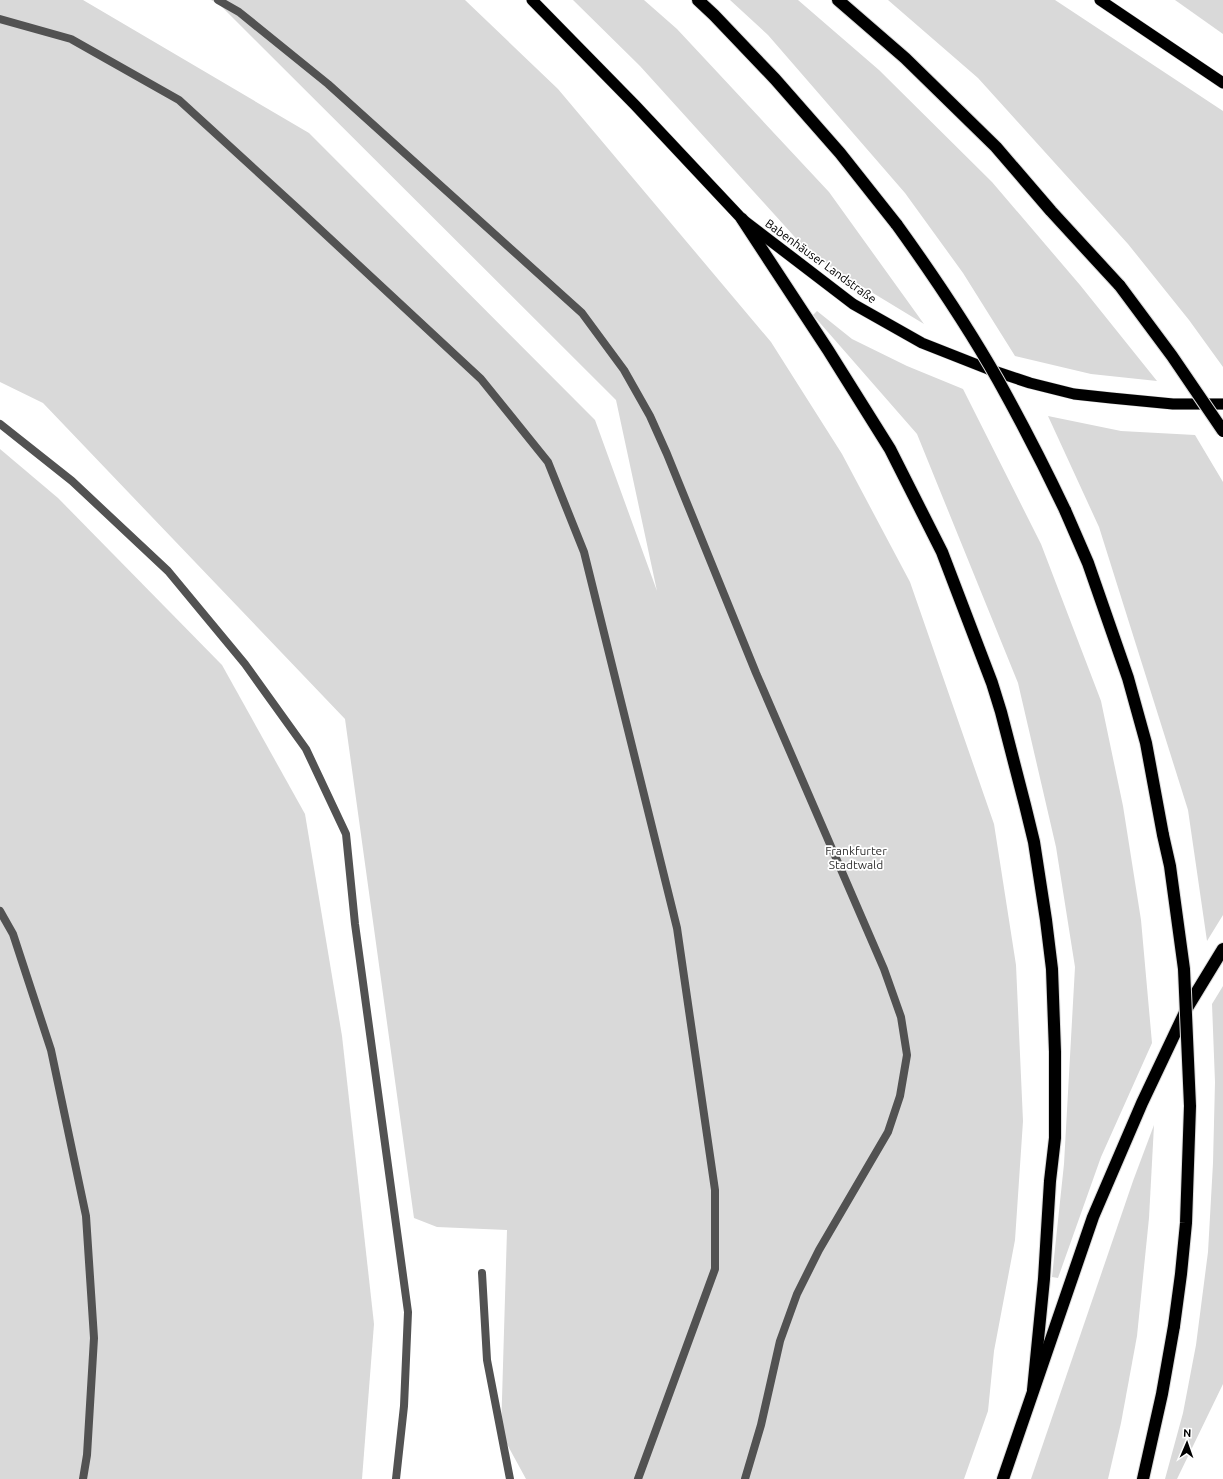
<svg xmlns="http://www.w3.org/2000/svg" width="1223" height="1479" viewBox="0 0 1223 1479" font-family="Ubuntu,sans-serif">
<rect width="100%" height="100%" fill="#fff"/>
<!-- green -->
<g fill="#d9d9d9">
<path d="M0,0H83L309,133L595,420L657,591L616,400L220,5L211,0H465L558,89L771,342L842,454L910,582L994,824L1016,965L1023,1121L1015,1240L994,1351L988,1411L964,1479H526L501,1433L507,1230L437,1227L414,1218L345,719L43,403L0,382Z"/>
<path d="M573,0H644L677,29L829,192L924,324L812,256L640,66Z"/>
<path d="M730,0H798L879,70L992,182L1080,285L1157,381L1091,374L1015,356L963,273L905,193L768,35Z"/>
<path d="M888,0H1055L1223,111V367L1189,320L1128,244L978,78Z"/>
<path d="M1175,0H1223V34Z"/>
<path d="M817,311L852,339L907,366L963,389L1041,544L1101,701L1123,806L1141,920L1152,1043L1101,1157L1058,1278L1052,1277L1064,1164L1075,967L1056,847L1018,683L917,434L813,315Z"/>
<path d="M1048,416L1121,431L1195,435L1223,482V915L1207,941L1188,810L1099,527Z"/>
<path d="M0,449L58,498L222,665L305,814L342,1036L374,1324L362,1479H0Z"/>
<path d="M1223,986V1384L1177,1479H1165L1183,1413L1196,1345L1208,1252L1213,1163L1215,1082L1212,1004Z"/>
<path d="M1154,1125L1149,1218L1137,1336L1121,1423L1108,1479H1031L1133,1181Z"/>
</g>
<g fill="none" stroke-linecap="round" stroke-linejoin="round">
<defs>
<g id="trunk">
<path d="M532,0L635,105L742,219L853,304L922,343L988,369L1030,383L1074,394L1111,398L1173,404H1223"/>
<path d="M1100,0L1223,83"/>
</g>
<g id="motorway">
<path d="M698,0L714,15L775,79L840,153L897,225"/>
<path d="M838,0L905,58L996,147L1051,211L1120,286"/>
<path d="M742,219L828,350L890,449L942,552L992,683L1001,712L1025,805L1034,842L1046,920L1052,969L1055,1052V1138L1050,1181L1044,1279L1033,1390"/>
<path d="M1065,510L1088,563L1128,678L1146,743L1163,835"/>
<path d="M1003,1479L1093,1217L1142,1103L1187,1008L1223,949"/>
<path d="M1143,1479L1162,1394L1174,1326"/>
</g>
</defs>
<!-- trunk casing -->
<use href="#trunk" stroke="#dbdbdb" stroke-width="12"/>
<!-- motorway casing -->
<use href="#motorway" stroke="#dbdbdb" stroke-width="14"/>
<!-- service -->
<g stroke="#525252" stroke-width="8">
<path d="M218,0L239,12L328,84L582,313L624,370L650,416L667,454L756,673L884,969L901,1017L907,1055L900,1096L888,1132L819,1250L797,1294L780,1341L761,1425L745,1479"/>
<path d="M0,19L71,39L179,100L296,207L481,379L548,462L584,552L677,928L715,1190V1269L638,1479"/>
<path d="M0,424L72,481L168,571L245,664L306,749L346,834L355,924L408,1312L404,1406L396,1479"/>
<path d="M0,911L13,934L51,1050L86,1216L94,1338L87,1455L83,1479"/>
<path d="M482,1273L487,1360L510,1479"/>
</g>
<!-- trunk -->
<use href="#trunk" stroke="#000" stroke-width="11"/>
<!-- motorway -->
<use href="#motorway" stroke="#000" stroke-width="12"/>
<defs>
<g id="motorway-bridge">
<path d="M897,225C933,275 968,327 998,380C1022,423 1044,466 1065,510"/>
<path d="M1120,286L1172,356L1223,431"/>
<path d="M1163,835L1170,866L1184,969L1190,1106L1186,1223L1181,1274L1174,1326"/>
</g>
</defs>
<!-- motorway-bridge casing -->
<use href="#motorway-bridge" stroke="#dbdbdb" stroke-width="14" stroke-linecap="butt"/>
<!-- motorway-bridge -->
<use href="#motorway-bridge" stroke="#000" stroke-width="12"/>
</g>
<g text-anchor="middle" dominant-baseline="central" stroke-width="3.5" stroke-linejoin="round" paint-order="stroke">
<!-- street labels -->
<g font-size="12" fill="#000" stroke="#fff">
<text transform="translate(821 261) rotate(36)">Babenhäuser Landstraße</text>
</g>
<!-- park labels -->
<g font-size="12" fill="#303030" stroke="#fff">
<text x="856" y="850">Frankfurter<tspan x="856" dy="14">Stadtwald</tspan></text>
</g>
</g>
<!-- north arrow -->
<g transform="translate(1187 1443) rotate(2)" stroke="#ffffff" stroke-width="3" paint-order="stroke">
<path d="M0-3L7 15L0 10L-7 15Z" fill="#000000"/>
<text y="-6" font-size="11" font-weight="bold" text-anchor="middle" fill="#000000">N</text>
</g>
</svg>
